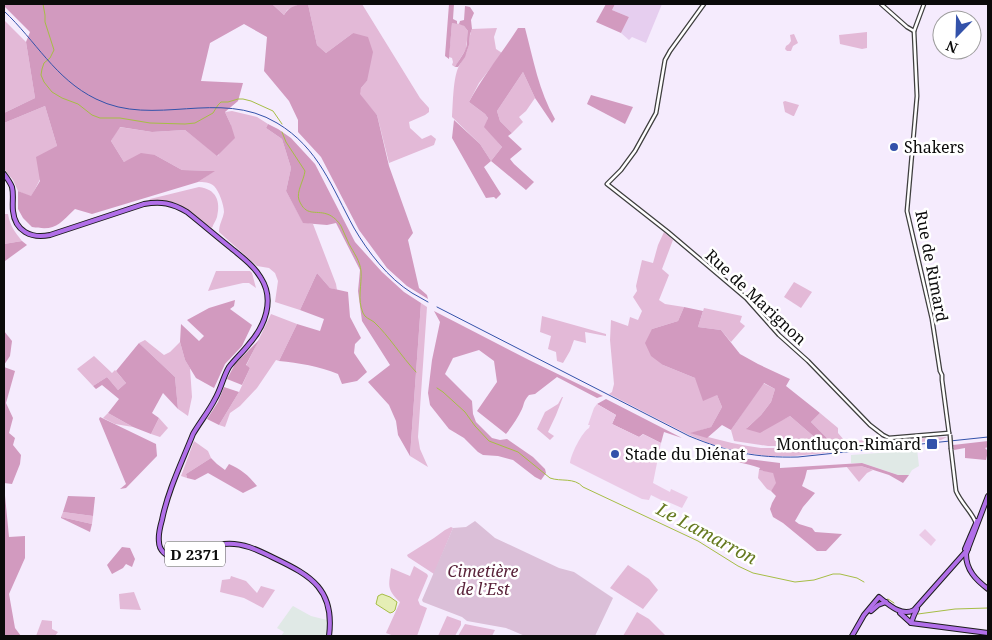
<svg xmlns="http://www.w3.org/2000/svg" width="992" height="640" viewBox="0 0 992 640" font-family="'Noto Serif',serif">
<rect width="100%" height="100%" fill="#f5ebfd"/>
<!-- industrial -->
<g fill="#e0e9e6">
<path d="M917,449L919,466L912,470L909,475H898L862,463H851V455L892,452V451Z"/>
<path d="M293,606L311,616L327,620L328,622L326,636H281L284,632L277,628L292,607Z"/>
</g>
<!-- farmland -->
<path fill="#e6ceef" d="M615,4H662L646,43L632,37L629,40L621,33L629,17L612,10Z"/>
<!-- green -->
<g fill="#e3b9d7">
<path d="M272,4H300L287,10L284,15Z"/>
<path d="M308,4H362L420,98L429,108V112L425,115L409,122L410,128L422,139L431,135L436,139L434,145L389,163L377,115L359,94L361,88L367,81L353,33L326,53L317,45Z"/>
<path d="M4,20L26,42L35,98L4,113Z"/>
<path d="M452,23L461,24L464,26L468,31L466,49L455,67L452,65L453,62L452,58L449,57Z"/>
<path d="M497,28L494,37L496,49L502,53L479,83L469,102L485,114L488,118L485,127L502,147L491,161L480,144L452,117C453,104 453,77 459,66C462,60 466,55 468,48C470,42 469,35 472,29Z"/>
<path d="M867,32V48L862,49L840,44L839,35Z"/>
<path d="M794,34L798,43L793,46L791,51H787L785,49L786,46L789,44L791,41L790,35Z"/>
<path d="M523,72L535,98L526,111L519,117L523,122L512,133L500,121L497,111Z"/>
<path d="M785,101L799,105L794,116H793L785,112L783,102Z"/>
<path d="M45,106L57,146L31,197L18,191L13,180L4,169V123Z"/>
<path d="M232,111L257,117L268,124L266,128L282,139L291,168L286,191L303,222L313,224L336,284L337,290L330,288L317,273L300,310L275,302L278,281L275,273L269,268L257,266L219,232C219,224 223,219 224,212C224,205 219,191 214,186C210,182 203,182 198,182L214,171L182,170L155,155L124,162L111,141L119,127L152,132L185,130L218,156L231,125L225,112Z"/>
<path d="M199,187C216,189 221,201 217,217C216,221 213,224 212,228C187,213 182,198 149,201L150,199Z"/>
<path d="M4,214H8C10,226 15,232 22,241L4,244Z"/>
<path d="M664,232L673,240L662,269L669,275L659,300L665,304L684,307L678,321L652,329L663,365L695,378L717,395L722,407L711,427L692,433L732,443L748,446L761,448H790L841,442L878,439L889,440L947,437L941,440L900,444V446L794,456H768L753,454L735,451L711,444L689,435L609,394L612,392L614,384L610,340L611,320L628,326L630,317L638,320L642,311L633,297L637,291L636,286L642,260L653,263L658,245Z"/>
<path d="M216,271H250L252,273L256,288L249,283H243L208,291Z"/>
<path d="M794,282L812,292L801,308L784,297Z"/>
<path d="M421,303L427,307L418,437L420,449L428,467L410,456Z"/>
<path d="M704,308L742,316L740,322L745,326L731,342L721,330L698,327Z"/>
<path d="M271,314L297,324L279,361L276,360L257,388L240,406L230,413L225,427L219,425L239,392L250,368L246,366Z"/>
<path d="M542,316L606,334V336L585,332L586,343L574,340L570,351L563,363L557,361L556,352L548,349L551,336L540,332Z"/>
<path d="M145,340L164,355L170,352L180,342L185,360L190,368L192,397L188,416L178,409L175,377L139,343Z"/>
<path d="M94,356L112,373L115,370L126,383L118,390L107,377L93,386L77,369Z"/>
<path d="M763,383L775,389L771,402L761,415L747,428L784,419L790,416L819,441L791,446H768L734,441L731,430Z"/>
<path d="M562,397H563L556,415L548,432L554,436L550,440L537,429L545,412L558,404Z"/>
<path d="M108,413L133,427L115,424L103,418Z"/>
<path d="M820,413L838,428V433L844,440H829L811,422Z"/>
<path d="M159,418L168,428L160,437L151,434Z"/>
<path d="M194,441L208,451L211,458L186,474L187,478L181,476Z"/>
<path d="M846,466H861L873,470L867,473L859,482Z"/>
<path d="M759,470L773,472L777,483L771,491L767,489L758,478Z"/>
<path d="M63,512L93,516L92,524L61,517Z"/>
<path d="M451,527L453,528L434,574L408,557L407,555L434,538L445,530Z"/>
<path d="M628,565L649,579L658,590L643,609L610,588Z"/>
<path d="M414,566L427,574L428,576L418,600L420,605L427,608L417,636H394L386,633L400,602C386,589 389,585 391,568L410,576Z"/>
<path d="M231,576L246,581L257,593L261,586L275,590L263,608L244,598L220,592L222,580L230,579Z"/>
<path d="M134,592L141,610L120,609L119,594Z"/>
<path d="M637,612L649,619L666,636H623Z"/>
<path d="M447,616L461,621V625L455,636H438Z"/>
<path d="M42,620L52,621V629L58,632L55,636H36Z"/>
<path d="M465,624L495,630L492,636H458Z"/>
</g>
<!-- forest -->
<g fill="#d29abf">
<path d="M4,4H272L284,15C289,6 298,4 308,4L317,45L326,53L353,33L368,37L373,52L367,81L361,88L360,94L377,115L389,166L413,233L408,240L419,288L427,295L428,299L407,286L387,268L359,230L321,157L298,132V120L289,101L264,71L267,37L244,24L210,43L201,81L243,83L238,101L225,112L231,125L235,138L217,156L185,130L152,132L120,127L111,141L124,162L141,153L155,155L182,170L215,171L198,182L92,214L75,209C58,225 56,231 32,227L23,218L18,209V191L31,196L40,181L36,157L57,146L45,106L4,123V113L35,98L26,42L30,32L4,6Z"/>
<path d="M449,4H454L453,19L457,21V24L452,23L449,59L445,56Z"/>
<path d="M606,4H615L612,10L629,17L621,33L596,22Z"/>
<path d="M465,6L470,7L474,13L471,20L472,29L470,34L469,45L465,57L458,67H455C458,61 466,52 467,44C467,40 467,36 468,31L464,26L459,24L460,21L464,20Z"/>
<path d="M518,28H525C533,58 539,92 555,119L552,123L535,98L523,72L497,111L500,121L512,133L508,136L522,149L510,159L514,164L534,182L526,190L491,161L502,147L484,127L488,118L485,114L469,102C483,76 502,53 518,28Z"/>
<path d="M591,95L633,107L625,124L587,104Z"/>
<path d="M454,120L480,144L491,161L484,167L501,194L496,199L494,197L486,198L452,138Z"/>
<path d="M268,124L278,129L291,138L315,164L355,242L382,272L404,292L421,303L410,456L398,435L396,421L389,405L368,382L390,365L362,321L358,291L360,270L336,223L327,225L303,223L286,191L291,168L282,139L266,128Z"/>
<path d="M22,241L27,245L5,261L4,244Z"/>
<path d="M317,273L330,288L348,292L350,317L361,338L355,344L354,353L367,372L357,381L342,384L338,374C319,366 299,363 279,361L297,324L320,331L324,319L300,310Z"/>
<path d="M235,300L234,306L230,309L252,325L242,346L225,364L214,388L196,378L185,360L180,342L181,324L199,341L204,336L187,320L209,308Z"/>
<path d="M684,307L703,311L698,327L721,330L740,354L758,364L790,379L786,386L820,413L811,422L829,440L819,441L790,416L760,433L746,429L761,415L771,402L775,389L764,383L731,430L722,425L707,438L690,433L711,427L722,407L717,395L703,401L695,378L663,365L651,356L645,343L652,329L678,321Z"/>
<path d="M434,311L529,360L603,396L597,398L557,377L535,394L529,395C523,402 525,402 522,409C518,418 512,426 506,434L477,411L497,382L494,361L479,350L453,358L445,374L472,401L473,414L476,422L492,438L500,440L507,439L533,457L545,469L546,473L541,480L535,477L513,460L498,456L483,455L478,452L464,438L449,429L430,405L428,393L432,360L440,322Z"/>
<path d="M4,331L12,341L10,356L4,365Z"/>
<path d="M259,340L246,365L250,368L242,385L227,379L235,364Z"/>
<path d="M139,343L175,377L178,409L163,393L152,413L159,418L151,434L133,427L108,413L119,399L102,385L96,389L93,386L107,377L118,390L126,383L116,371Z"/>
<path d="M4,367L15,371L6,403L13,418L9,433L15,438L13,445L21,455L20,464L12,484L4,483Z"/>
<path d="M224,387L239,392L219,425L207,419L218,402Z"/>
<path d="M606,399L682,438L664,432L661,443L643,434L639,437L612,424L616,415L597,404Z"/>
<path d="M100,417L156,444L157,456L126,488L120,489L126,484L99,419Z"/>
<path d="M988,441V447L985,448L988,451L986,460L965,458V448L954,450L953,445Z"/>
<path d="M719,452L741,458L780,463V468L862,463L898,475H909L903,483L889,475L861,466L807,470L805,478L802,486L815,493L803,507L795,521L799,524L812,528L815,532L842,534L826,551H817L783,523L773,517L770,509L772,503L776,496L771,491L776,483L773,473L759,470L760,468C746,463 731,462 718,455Z"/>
<path d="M211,458L217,464L225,470L229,464C241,469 249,476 257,486L243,493L208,473L195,480L187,478L186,474Z"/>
<path d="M4,485L9,537L25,536V558L9,594L15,628L21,636H4Z"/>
<path d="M68,496L95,497L93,516L63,512Z"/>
<path d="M61,517L92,524L90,532L61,518Z"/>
<path d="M122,547L130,548L135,559L132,567L126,564L123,568L112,574L107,565Z"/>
</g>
<!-- cemetery -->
<path fill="#dbbfd8" d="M475,521L495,538L559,568L574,572L613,598L595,636H525L506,628L467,621L462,617L423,602L422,600L453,528L466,527Z"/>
<!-- pitch -->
<g fill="#ebcae6">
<path d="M597,404L616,415L612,424L639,437L641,436L643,434L661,443L653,483L670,492L671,489L688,497L682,508L666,501L665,502L651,495L649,500L642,499L570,463C571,454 582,432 589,428L590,425H588L594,408Z"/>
<path d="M925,529L936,540L931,546L919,535Z"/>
</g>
<!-- water -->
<path fill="#e5eeb5" stroke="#a6bd45" d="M382,594L390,597L397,602L395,610L393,612L390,613L376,604L378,596Z"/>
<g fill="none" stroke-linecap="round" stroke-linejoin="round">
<!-- stream -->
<g stroke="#a6bd45" stroke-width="1">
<path d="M43,4L45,15V22L54,50L50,58L44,63L42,69L41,75L44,82L52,92L62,98L78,104L92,115L100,118H120L150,123L185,124L195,123L213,113L218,105L221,102H228L238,99H243L251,101L273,111L282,124"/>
<path d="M282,132L286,142L305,171C304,180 296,192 299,200C306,217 315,210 327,214C333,216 338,221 341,226C344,232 346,238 349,244C354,253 360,261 361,271C362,285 357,299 363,313C365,318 370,319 374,322C389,336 401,356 416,372"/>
<path d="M437,388L443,392L465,412L475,426L489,441L518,452L550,478C561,482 574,477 583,487L698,541L738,566L753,573L795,582L814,580L833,574H840L857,578L864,582"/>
<path d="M888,599L894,603"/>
<path d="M918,614L955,609L988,608"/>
</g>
<defs>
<g id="minor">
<path d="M704,4L670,51L665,60L656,113L635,151L621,170L607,184L668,232L746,298L779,335L808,361L870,425L883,435L889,438L949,433"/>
<path d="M881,4L907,27L914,31"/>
<path d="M924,4L914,31L917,96L907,211L932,319L940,371L942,375V380L949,433"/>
<path d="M951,449L956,491C961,503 972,512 976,523"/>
</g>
<g id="major">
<path d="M4,174C7,178 10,182 12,187C14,195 12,203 13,211C15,231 31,239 50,235L144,204C161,201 172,203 187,212C202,224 216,236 231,248C242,257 254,266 261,278C275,300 265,326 249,344C243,352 235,359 229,367C223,377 221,389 215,399C209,411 200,422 193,434C182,462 168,490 162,520C160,527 158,535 159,542C159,550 166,556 173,558C188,562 208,546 224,544C242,542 258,550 274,558C312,576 335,590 329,636"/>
<path d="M988,496L966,554C966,570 976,580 988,589"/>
<path d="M965,549L977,521"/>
<path d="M871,611L878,605L886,602"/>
<path d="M900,613L911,623L988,633"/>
<path d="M911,623L914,615L917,609"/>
<path d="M852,636L864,615L879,597C889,605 902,617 914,610L968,549"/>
</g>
</defs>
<!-- minor casing -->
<use href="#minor" stroke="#3e3e3e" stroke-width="5"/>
<!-- major casing -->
<use href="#major" stroke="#1c1c1c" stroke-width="6"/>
<!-- minor -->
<use href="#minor" stroke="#fff" stroke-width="2.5"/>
<!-- major -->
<use href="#major" stroke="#b16fe9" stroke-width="4"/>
<!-- rail -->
<g stroke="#3352aa" stroke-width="1">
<path d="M4,11C36,41 55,79 96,99C154,128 219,88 277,123C319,148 332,188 354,228C368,252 388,278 412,293C417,296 423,299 428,302"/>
<path d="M437,307L689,436C728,452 755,458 798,457L988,437"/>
</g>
<defs>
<path id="minor-bridge" d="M950,435L951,449"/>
</defs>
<!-- minor-bridge casing -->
<use href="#minor-bridge" stroke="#3e3e3e" stroke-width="5" stroke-linecap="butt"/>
<!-- minor-bridge -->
<use href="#minor-bridge" stroke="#fff" stroke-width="2.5"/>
</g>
<!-- markers -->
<g fill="#3352aa" stroke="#fff" stroke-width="2">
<circle cx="894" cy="147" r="5"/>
<rect x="926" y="438" width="12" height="12" rx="2.5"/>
<circle cx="615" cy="454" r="5"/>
</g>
<g text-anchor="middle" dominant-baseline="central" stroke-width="5" stroke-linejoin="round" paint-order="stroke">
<!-- shield labels -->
<rect fill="#fff" stroke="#545454" stroke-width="1" x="165" y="541.5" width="60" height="25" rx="4"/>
<g font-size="15" font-weight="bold" fill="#0b0b0b">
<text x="195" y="554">D 2371</text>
</g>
<!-- poi labels -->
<g font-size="16" fill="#0b0b0b" stroke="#fff" text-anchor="start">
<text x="904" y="147">Shakers</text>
<text x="921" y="444" text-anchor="end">Montluçon-Rimard</text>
<text x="625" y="454">Stade du Diénat</text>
</g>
<!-- street labels -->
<g font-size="16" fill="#0b0b0b" stroke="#fff">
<text transform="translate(932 266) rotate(79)">Rue de Rimard</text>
<text transform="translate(756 297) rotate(43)">Rue de Marignon</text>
</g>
<!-- park labels -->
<g font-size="16" font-style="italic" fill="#5a233a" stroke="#fff">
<text x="483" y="571">Cimetière<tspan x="483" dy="18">de l’Est</tspan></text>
</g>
<!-- water labels -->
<g font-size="18" font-style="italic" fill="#667a20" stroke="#fff">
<text transform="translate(707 533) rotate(28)">Le Lamarron</text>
</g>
</g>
<!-- border -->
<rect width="992" height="640" fill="none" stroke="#0b0b0b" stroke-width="10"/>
<!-- north arrow -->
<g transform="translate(957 35) rotate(203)"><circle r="24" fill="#ffffff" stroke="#9d9d9d"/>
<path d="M0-4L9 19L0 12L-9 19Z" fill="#3352aa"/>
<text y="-8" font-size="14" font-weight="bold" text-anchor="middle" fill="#0b0b0b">N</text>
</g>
</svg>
